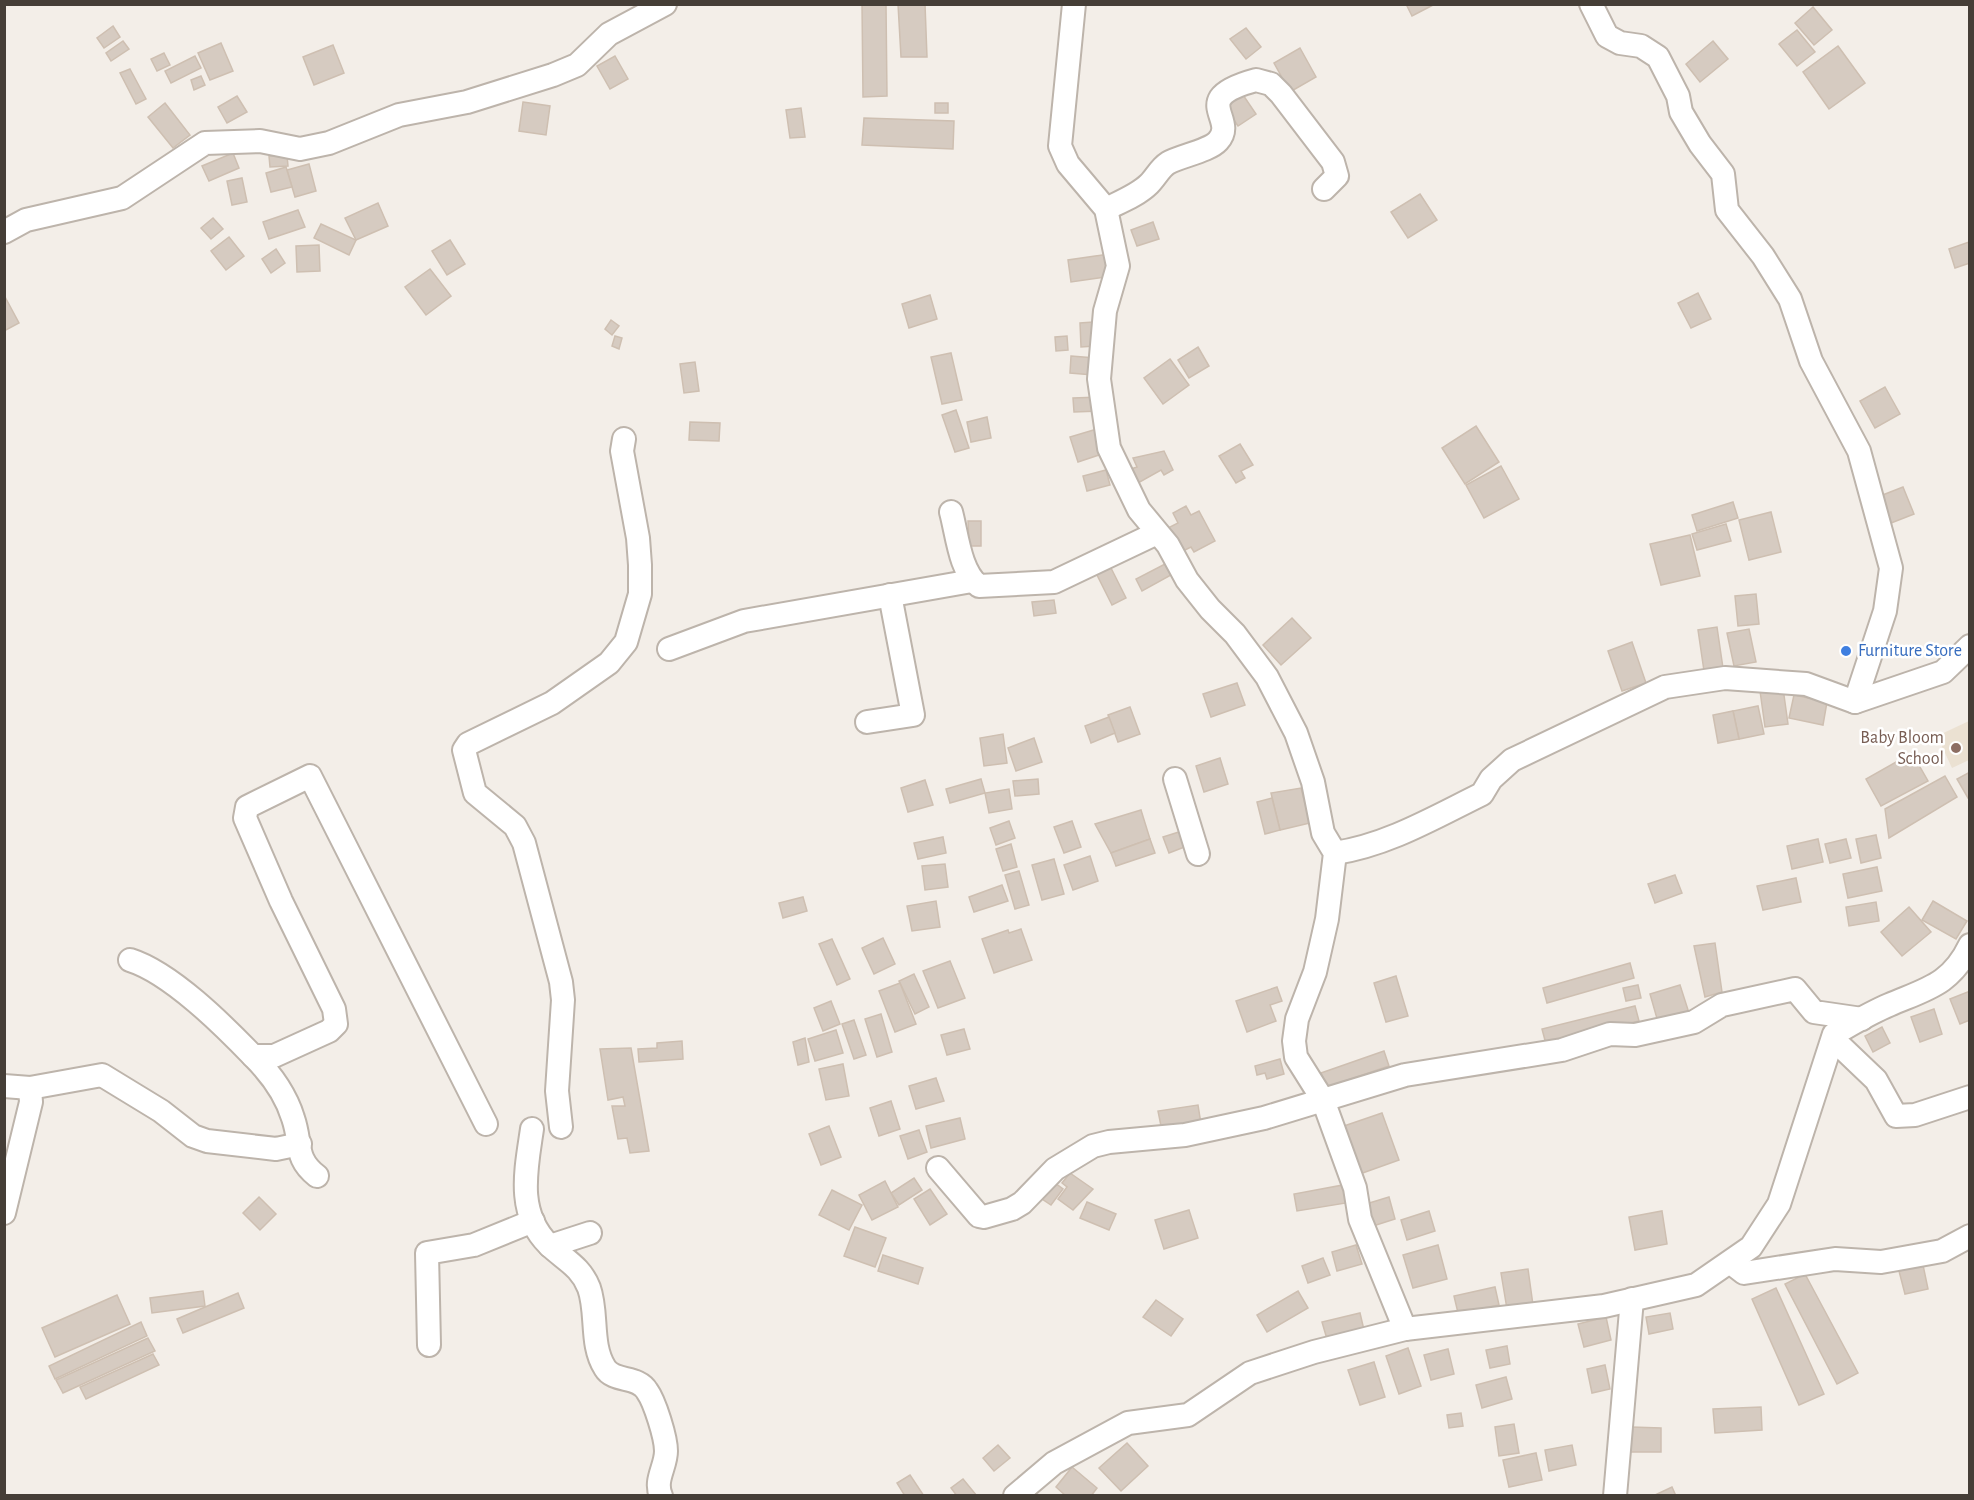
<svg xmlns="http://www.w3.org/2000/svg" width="1974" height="1500" viewBox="0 0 1974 1500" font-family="'Alegreya Sans',sans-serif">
<rect width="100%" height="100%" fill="#f3eee8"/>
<!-- education -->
<path fill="#ebe1d2" d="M1969,721V760L1952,768L1937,736Z"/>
<!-- building -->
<g fill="#d6cbc1" stroke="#cebfb1" stroke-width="1.5">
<path d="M862,4H886L887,96L863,97Z"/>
<path d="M898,4H925L927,57H901Z"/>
<path d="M1406,4H1435L1412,16Z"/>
<path d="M1813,7L1832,30L1814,45L1795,23Z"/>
<path d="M113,26L120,37L104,48L97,38Z"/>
<path d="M1246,28L1261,47L1246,59L1230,39Z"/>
<path d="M1797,30L1815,52L1797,66L1779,44Z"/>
<path d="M123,41L129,49L111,61L106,53Z"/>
<path d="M1713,41L1728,59L1700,82L1686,64Z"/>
<path d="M221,43L233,71L210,80L198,53Z"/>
<path d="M333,45L344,73L314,85L303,57Z"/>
<path d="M1838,46L1865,83L1829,109L1803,72Z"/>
<path d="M1300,48L1316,77L1290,92L1274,63Z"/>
<path d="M164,53L170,65L157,71L151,59Z"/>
<path d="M195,56L201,68L171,83L165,71Z"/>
<path d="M615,56L628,79L610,89L597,66Z"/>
<path d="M130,69L146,99L136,104L120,73Z"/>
<path d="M201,76L205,85L194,90L191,80Z"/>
<path d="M1241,92L1256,114L1238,126L1223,104Z"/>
<path d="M237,96L247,112L227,123L218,107Z"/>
<path d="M523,102L550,106L546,135L519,131Z"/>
<path d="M165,103L190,135L173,148L148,117Z"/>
<rect x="935" y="103" width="13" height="10"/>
<path d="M801,108L805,137L790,138L786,110Z"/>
<path d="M864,118L954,121L953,149L862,145Z"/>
<path d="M233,153L239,168L209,181L202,166Z"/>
<path d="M287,155L288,166L270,167L269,156Z"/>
<path d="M309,164L316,191L295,197L287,170Z"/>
<path d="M286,167L292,187L271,192L266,173Z"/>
<path d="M242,178L247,202L232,205L227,181Z"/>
<path d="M1420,194L1437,220L1408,238L1391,212Z"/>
<path d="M378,203L388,226L356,240L345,218Z"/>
<path d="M298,210L305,227L269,239L263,222Z"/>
<path d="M213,218L223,229L211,239L201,228Z"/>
<path d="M1153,222L1159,239L1137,246L1131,230Z"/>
<path d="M321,224L356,240L349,255L314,238Z"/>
<path d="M229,237L244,256L226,270L211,251Z"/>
<path d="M450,240L465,264L447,275L432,251Z"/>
<path d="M1969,242L1970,263L1955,268L1949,249Z"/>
<path d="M319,245L320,271L297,272L296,246Z"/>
<path d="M276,249L285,263L271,273L262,259Z"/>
<path d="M1109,254L1112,276L1071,282L1068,260Z"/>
<path d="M430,269L451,296L426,315L405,287Z"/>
<path d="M1698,293L1711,319L1691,328L1678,303Z"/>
<path d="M4,295L19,323L4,331Z"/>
<path d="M930,295L937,319L909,328L902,304Z"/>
<path d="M611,320L619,326L612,335L605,329Z"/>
<path d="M1093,322L1095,346L1081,347L1080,323Z"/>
<path d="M615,336L622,338L619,349L612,346Z"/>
<path d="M1067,336L1068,350L1056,351L1055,337Z"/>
<path d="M1198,347L1209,366L1189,378L1178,360Z"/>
<path d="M951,353L962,400L942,404L931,357Z"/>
<path d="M1071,356L1095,358L1093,375L1070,373Z"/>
<path d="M1170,359L1189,385L1163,404L1144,378Z"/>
<path d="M695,362L699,391L684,393L680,364Z"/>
<path d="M1885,387L1900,414L1875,428L1860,401Z"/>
<path d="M1100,397V411L1074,412L1073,398Z"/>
<path d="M956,410L969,448L955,452L942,415Z"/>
<path d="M987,417L991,438L971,442L967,422Z"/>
<path d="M690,422L720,423L719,441L689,440Z"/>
<path d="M1476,426L1499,462L1465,484L1442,448Z"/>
<path d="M1097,429L1105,453L1078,462L1070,437Z"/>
<path d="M1240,444L1253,465L1241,471L1245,478L1236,483L1219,456Z"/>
<path d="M1164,451L1173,470L1164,475L1161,470L1138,483L1131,469L1137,467L1133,458Z"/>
<path d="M1501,466L1519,499L1484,518L1466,485Z"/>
<path d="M1106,470L1110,485L1087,491L1083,476Z"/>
<path d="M1903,487L1914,514L1886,525L1875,498Z"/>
<path d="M1733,502L1738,518L1697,531L1692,515Z"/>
<path d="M1186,506L1191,515L1199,511L1215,541L1194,552L1191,547L1181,552L1168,528L1178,523L1173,513Z"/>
<path d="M1771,512L1781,552L1749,560L1739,520Z"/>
<path d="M968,521H981V546H969Z"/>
<path d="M1726,524L1731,541L1697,550L1692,534Z"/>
<path d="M1690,535L1700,576L1661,585L1650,544Z"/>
<path d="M1165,564L1171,575L1142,591L1136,579Z"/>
<path d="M1110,566L1126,598L1112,605L1096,573Z"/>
<path d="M1756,594L1759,624L1738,626L1735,596Z"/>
<path d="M1054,600L1056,613L1034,616L1032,602Z"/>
<path d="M1292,618L1311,638L1281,665L1263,645Z"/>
<path d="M1717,627L1723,668L1704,671L1698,630Z"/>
<path d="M1749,629L1756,662L1734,666L1727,633Z"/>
<path d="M1632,642L1646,683L1622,691L1608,651Z"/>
<path d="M1237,683L1245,705L1211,717L1203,694Z"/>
<path d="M1783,688L1788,724L1765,727L1760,691Z"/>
<path d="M1794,695L1827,702L1823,725L1789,718Z"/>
<path d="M1758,706L1764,734L1739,739L1733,711Z"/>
<path d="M1130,707L1140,734L1118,742L1108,715Z"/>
<path d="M1733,711L1739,739L1718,743L1713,715Z"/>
<path d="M1109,717L1115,733L1091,743L1085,726Z"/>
<path d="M1003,734L1007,763L984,766L980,738Z"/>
<path d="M1034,738L1042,762L1016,771L1008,748Z"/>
<path d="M1912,753L1928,781L1881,806L1866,779Z"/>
<path d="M1220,758L1228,784L1204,792L1196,766Z"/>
<path d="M1970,772V797L1968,798L1957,779Z"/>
<path d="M1945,776L1957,797L1889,838L1885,809Z"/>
<path d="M981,779L985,793L950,803L946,789Z"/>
<path d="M1038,779L1039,794L1015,796L1013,781Z"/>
<path d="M925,780L933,805L908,812L901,788Z"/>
<path d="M1301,788L1310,823L1280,830L1271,793Z"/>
<path d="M1009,789L1012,809L989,813L985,793Z"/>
<path d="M1272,798L1280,830L1265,834L1257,802Z"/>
<path d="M1141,810L1150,839L1111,853L1095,824Z"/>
<path d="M1009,821L1015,838L996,845L990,828Z"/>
<path d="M1072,821L1081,847L1064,853L1054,827Z"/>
<path d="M1182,831L1187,846L1169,853L1163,837Z"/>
<path d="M1876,835L1881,858L1861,863L1856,839Z"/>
<path d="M943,837L946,853L918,859L914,843Z"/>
<path d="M1150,839L1155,853L1116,866L1111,853Z"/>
<path d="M1818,839L1823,862L1792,869L1787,846Z"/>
<path d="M1846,839L1851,858L1830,863L1825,844Z"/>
<path d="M1011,844L1017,867L1003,871L996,849Z"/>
<path d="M1090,856L1098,881L1073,890L1064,865Z"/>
<path d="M1054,859L1064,894L1042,900L1032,865Z"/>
<path d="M945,864L948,887L925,890L922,866Z"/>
<path d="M1877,867L1882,891L1848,898L1843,874Z"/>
<path d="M1019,871L1029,905L1015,909L1005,875Z"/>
<path d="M1675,875L1682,893L1655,903L1648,884Z"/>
<path d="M1796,878L1801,902L1763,910L1757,886Z"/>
<path d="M1002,885L1008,901L974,912L969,897Z"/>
<path d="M803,897L807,911L783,918L779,903Z"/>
<path d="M936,901L940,927L912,931L907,906Z"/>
<path d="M1933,901L1967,921L1956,939L1922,920Z"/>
<path d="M1876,902L1879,921L1849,926L1846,907Z"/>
<path d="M1909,907L1931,932L1902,956L1881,932Z"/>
<path d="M1021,929L1032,960L994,973L982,939L1008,930L1009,933Z"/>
<path d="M883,938L895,964L874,974L862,948Z"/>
<path d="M832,939L850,979L837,985L819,944Z"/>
<path d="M1715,943L1722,992L1705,997L1694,946Z"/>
<path d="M950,961L965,998L938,1008L923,971Z"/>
<path d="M1630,963L1634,978L1547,1003L1543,988Z"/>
<path d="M914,974L929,1007L915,1014L899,981Z"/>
<path d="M1396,976L1408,1016L1386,1022L1374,983Z"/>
<path d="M900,983L916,1024L895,1032L879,991Z"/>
<path d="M1638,985L1641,998L1626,1001L1623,988Z"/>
<path d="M1680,985L1689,1013L1658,1022L1650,994Z"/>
<path d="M1277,987L1282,1001L1270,1005L1276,1021L1247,1032L1236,1001Z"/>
<path d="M1970,991V1020L1960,1024L1950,999Z"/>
<path d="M831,1001L840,1024L823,1031L814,1008Z"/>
<path d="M1635,1006L1639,1021L1546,1044L1542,1029Z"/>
<path d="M1934,1009L1942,1034L1920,1042L1911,1017Z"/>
<path d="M881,1014L892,1052L877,1057L865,1019Z"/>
<path d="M854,1020L866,1055L854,1059L842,1024Z"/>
<path d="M1882,1027L1890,1043L1873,1052L1865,1036Z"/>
<path d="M964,1029L970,1049L947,1055L941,1035Z"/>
<path d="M836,1030L843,1053L815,1061L808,1039Z"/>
<path d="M805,1038L809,1062L798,1065L793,1042Z"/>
<path d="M682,1041L683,1059L639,1062L638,1049L657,1048V1043Z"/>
<path d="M631,1048L649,1151L630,1153L627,1138L618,1139L612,1106H625L623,1097L608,1100L600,1049Z"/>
<path d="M1384,1051L1389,1066L1327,1087L1321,1073Z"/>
<path d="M1280,1059L1284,1074L1267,1079L1265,1073L1257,1075L1255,1066Z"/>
<path d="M843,1064L849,1096L826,1100L819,1069Z"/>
<path d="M936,1078L944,1101L916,1109L909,1086Z"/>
<path d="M891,1101L900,1129L879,1136L870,1108Z"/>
<path d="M1198,1105L1201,1124L1162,1131L1158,1111Z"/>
<path d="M1382,1113L1399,1160L1357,1175L1341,1127Z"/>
<path d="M960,1118L965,1139L931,1148L926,1126Z"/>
<path d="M829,1126L841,1157L821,1165L809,1134Z"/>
<path d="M919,1130L927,1152L908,1159L900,1136Z"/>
<path d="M1070,1173L1093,1189L1073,1210L1058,1199L1067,1187L1062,1183Z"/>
<path d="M914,1178L922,1190L899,1205L891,1193Z"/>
<path d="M1051,1180L1063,1189L1051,1205L1039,1197Z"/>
<path d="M885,1181L898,1207L872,1220L859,1195Z"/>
<path d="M1343,1185L1346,1203L1297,1211L1294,1194Z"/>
<path d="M930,1189L947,1214L930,1225L914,1199Z"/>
<path d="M832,1190L862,1205L849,1230L819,1215Z"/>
<path d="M259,1197L276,1214L260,1230L243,1213Z"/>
<path d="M1389,1197L1395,1219L1373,1226L1366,1204Z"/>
<path d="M1087,1202L1116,1214L1109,1230L1080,1218Z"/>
<path d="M1189,1210L1198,1238L1164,1249L1155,1220Z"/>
<path d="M1429,1211L1435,1231L1407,1240L1401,1220Z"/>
<path d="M1662,1211L1667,1244L1635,1250L1629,1217Z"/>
<path d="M855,1227L886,1238L875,1267L844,1256Z"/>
<path d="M1356,1245L1362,1264L1337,1271L1332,1252Z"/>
<path d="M1438,1245L1447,1279L1413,1288L1403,1255Z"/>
<path d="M883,1255L923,1268L918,1284L878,1271Z"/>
<path d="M1323,1258L1330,1275L1308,1283L1302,1266Z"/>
<path d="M1923,1265L1928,1289L1905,1294L1899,1271Z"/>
<path d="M1528,1269L1533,1305L1507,1309L1501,1273Z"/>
<path d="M1805,1274L1858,1373L1837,1384L1785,1284Z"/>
<path d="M1495,1287L1499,1305L1458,1313L1454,1296Z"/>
<path d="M1776,1288L1824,1394L1799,1405L1752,1299Z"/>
<path d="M203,1291L205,1306L152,1313L150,1298Z"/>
<path d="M1298,1291L1308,1308L1267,1332L1257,1315Z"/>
<path d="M238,1293L244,1308L183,1333L177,1319Z"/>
<path d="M117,1295L130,1324L55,1357L42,1328Z"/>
<path d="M1156,1300L1183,1319L1171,1336L1143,1317Z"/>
<path d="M1360,1313L1364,1330L1327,1339L1322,1322Z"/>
<path d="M1670,1313L1673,1329L1649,1334L1646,1317Z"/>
<path d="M1606,1317L1611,1340L1584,1347L1578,1324Z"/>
<path d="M141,1322L147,1336L55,1379L49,1366Z"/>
<path d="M148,1338L155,1351L63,1393L56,1380Z"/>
<path d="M1507,1346L1510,1364L1490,1368L1486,1350Z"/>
<path d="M1408,1348L1421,1386L1399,1394L1386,1356Z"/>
<path d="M1448,1349L1454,1374L1431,1380L1424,1355Z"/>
<path d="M153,1354L159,1365L86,1399L80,1387Z"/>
<path d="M1374,1362L1385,1397L1360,1405L1348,1370Z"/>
<path d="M1605,1365L1610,1389L1592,1393L1587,1369Z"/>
<path d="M1506,1377L1512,1399L1482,1408L1476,1385Z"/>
<path d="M1761,1407L1762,1430L1715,1433L1713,1409Z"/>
<path d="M1461,1413L1463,1426L1449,1428L1447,1415Z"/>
<path d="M1514,1424L1519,1453L1499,1456L1495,1427Z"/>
<path d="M1631,1427L1661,1428V1452H1630Z"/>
<path d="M1127,1443L1148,1466L1121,1491L1099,1468Z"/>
<path d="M998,1445L1010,1458L994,1471L983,1458Z"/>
<path d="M1572,1445L1576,1465L1549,1471L1545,1450Z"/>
<path d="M1536,1453L1542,1480L1509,1487L1503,1460Z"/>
<path d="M1072,1467L1097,1488L1091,1496H1066L1056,1487Z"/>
<path d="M910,1475L924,1496H905L897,1483Z"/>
<path d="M963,1479L977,1496H957L951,1488Z"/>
<path d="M1672,1487L1676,1496H1653Z"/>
</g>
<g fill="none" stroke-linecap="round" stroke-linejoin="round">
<defs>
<g id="minor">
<path d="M1074,4L1060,146L1068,164L1106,209L1118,266L1105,311L1099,379L1109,448L1139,510L1168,545L1187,580L1210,609L1235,634L1267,677L1296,733L1313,782L1323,833L1335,853L1327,919L1315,972L1297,1019L1294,1041L1296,1057L1323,1100L1355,1188L1360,1219L1405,1329"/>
<path d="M1591,4L1607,36L1620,43L1641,46L1658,57L1678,96L1681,112L1700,144L1723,174L1727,210L1763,256L1790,299L1811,361L1859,451L1891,568L1885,611L1855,702"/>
<path d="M1106,209C1120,202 1138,195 1149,184C1156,177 1160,168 1168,163C1180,156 1209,151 1218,141C1239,118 1186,99 1256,80L1271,84L1281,94L1333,162L1337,176L1324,189"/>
<path d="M4,232L26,220L122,198L205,143L260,141L300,149L329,143L399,115L467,102L553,75L577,65L609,34L665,4"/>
<path d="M951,512C957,534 960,572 979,586L1054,582L1157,533"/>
<path d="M669,649L744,621L972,581"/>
<path d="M867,722L913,715L890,595"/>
<path d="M1175,779L1198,854"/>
<path d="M1335,853C1388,845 1435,817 1482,794L1491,779L1512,760L1665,687L1725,678L1806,684L1855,702L1943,672L1970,646"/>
<path d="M130,960C171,973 223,1025 253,1056H274L329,1031L336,1024L334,1009L281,901L245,818L247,807L310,776L486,1124"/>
<path d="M1833,1039L1876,1080L1896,1116L1915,1115L1970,1097"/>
<path d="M253,1056C270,1073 286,1095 293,1118C302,1144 294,1158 317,1176"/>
<path d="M4,1086L30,1088L102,1075L161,1111L193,1136L207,1141L276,1149L300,1144"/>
<path d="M561,1127L557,1091L563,1000L561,982L524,843L515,826L475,793L464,750L468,744L552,703L609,663L626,642L640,594V565L638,538L622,451L624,439"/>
<path d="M532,1129C526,1170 516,1213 549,1245C565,1260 581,1267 589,1288C598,1313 590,1345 605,1368C614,1383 638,1375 647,1391C655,1402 666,1438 666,1451C666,1467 654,1480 661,1496"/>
<path d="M938,1168L979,1216L984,1217L1012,1209L1022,1203L1055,1169L1093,1146L1109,1142L1185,1135L1264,1118L1405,1075L1562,1050L1610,1034L1635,1035L1694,1022L1722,1005L1795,989L1814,1012L1862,1019"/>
<path d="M4,1213L31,1102L30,1088"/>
<path d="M550,1246L590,1233"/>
<path d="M1731,1263L1744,1273L1835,1259L1881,1262L1942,1251L1970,1236"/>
<path d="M429,1345L427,1253L474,1245L533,1221"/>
<path d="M1015,1496L1054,1463L1128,1423L1188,1415L1250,1373L1314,1352L1405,1329L1604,1306L1696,1285L1751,1247L1779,1204L1834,1034C1852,1024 1870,1013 1889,1005C1926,989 1951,985 1970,945"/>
<path d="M1615,1496L1632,1299"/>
</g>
</defs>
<!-- minor casing -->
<use href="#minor" stroke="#bdb4ab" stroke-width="26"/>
<!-- minor -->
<use href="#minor" stroke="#fff" stroke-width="22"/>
</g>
<!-- markers -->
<circle fill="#3f7fe0" stroke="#fff" stroke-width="2" cx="1846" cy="651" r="6"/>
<circle fill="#8d6e63" stroke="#fff" stroke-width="2" cx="1956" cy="748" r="6"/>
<g text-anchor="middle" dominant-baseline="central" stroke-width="5" stroke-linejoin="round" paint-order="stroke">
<!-- shop labels -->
<g font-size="18" fill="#366cbe" stroke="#fff" text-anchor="start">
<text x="1858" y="651">Furniture Store</text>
</g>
<!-- education labels -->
<g font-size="18" fill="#785e54" stroke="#fff" text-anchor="end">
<text x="1944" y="738">Baby Bloom<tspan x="1944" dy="21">School</tspan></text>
</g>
</g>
<!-- border -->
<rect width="1974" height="1500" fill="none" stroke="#453e37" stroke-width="12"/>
</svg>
